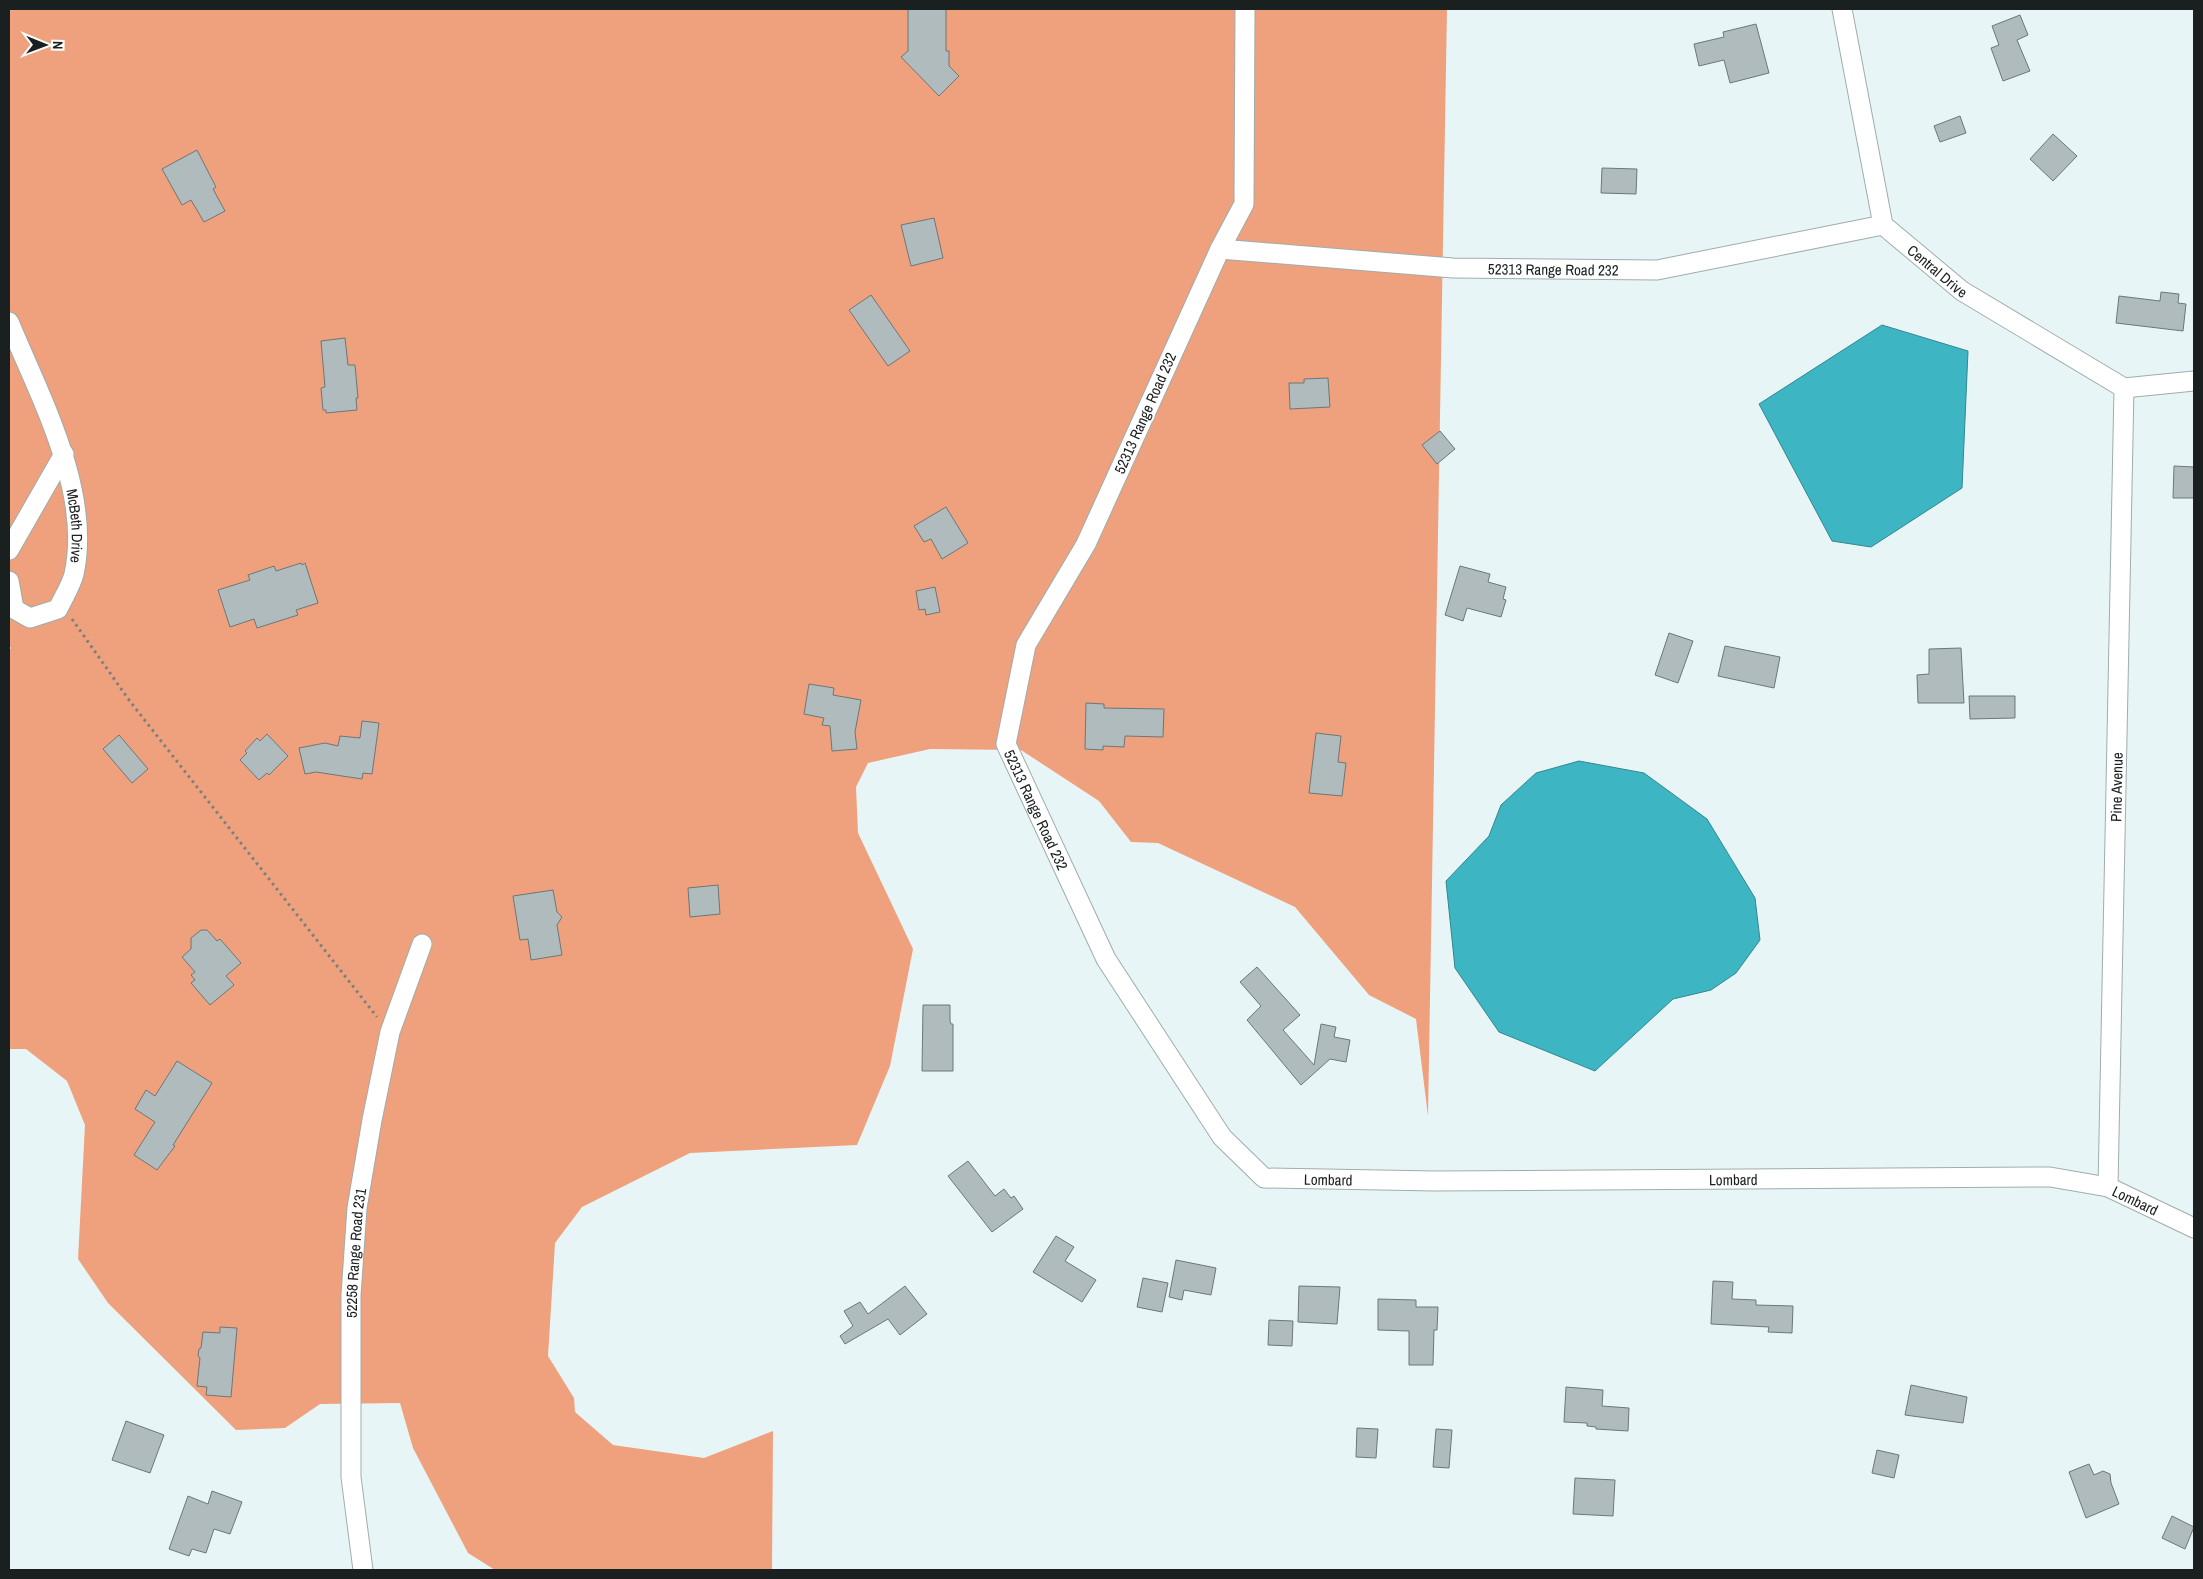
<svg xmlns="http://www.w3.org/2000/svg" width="2203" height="1579" viewBox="0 0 2203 1579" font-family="'Archivo Narrow',sans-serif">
<rect width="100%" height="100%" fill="#e8f5f6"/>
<!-- forest -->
<path fill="#eea17c" d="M9,9H1447L1428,1116L1416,1019L1369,995L1295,907L1158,843L1131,842L1099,801L1021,750L930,749L868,763L856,787L858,833L913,949L890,1066L857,1145L690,1153L582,1207L555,1243L548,1356L574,1398L575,1412L613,1445L704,1458L773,1431L772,1570H495L468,1553L413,1448L400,1403L320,1404L285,1428L236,1430L108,1303L78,1259L85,1125L67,1081L26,1049H9V651L11,648L9,645Z"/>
<!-- water -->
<g fill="#3db5c2" stroke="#328891">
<path d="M1882,325L1968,351L1962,488L1871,547L1832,541L1759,404Z"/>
<path d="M1579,761L1644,773L1707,819L1755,898L1760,940L1736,973L1711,990L1673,999L1595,1071L1499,1032L1455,968L1446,881L1489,836L1501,805L1536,773Z"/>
</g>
<!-- building -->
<g fill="#afbbbd" stroke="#6c7778">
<path d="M908,9H946V51H949V66L959,76L939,96L901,57L908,51Z"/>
<path d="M2020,15L2028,35L2017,40L2030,71L2003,81L1991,48L1999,45L1992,26Z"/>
<path d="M1756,24L1769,73L1730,83L1724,60L1699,66L1694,44L1724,37L1723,32Z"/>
<path d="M1960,116L1966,133L1940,142L1934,126Z"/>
<path d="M2053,134L2077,156L2053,181L2030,159Z"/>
<path d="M197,150L216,187L213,189L225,211L204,222L191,200L182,205L162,169Z"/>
<path d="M1602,168L1637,169L1636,194L1601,193Z"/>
<path d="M934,218L943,258L911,266L901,225Z"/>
<path d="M2161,292L2179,294L2178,303L2186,304L2183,331L2116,323L2119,296L2160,301Z"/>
<path d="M871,295L910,351L888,366L849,310Z"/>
<path d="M345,338L348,365H355L358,398H356L357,410L326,413V410H323L321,388L325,387L321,341Z"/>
<path d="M1328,378L1330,407L1290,409L1289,383H1304V379Z"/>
<path d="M1440,431L1455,449L1437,464L1422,445Z"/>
<path d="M2174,466L2194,467V498H2173Z"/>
<path d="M946,507L968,543L942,559L931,539L924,542L914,526Z"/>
<path d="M301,563L302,565L305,563L318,603L296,610L298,615L257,628L254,619L230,627L218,590L250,580L248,575L274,566L276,571Z"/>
<path d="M1460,566L1490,574L1488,582L1506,587L1503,599L1506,600L1501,617L1467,608L1463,621L1445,615Z"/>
<path d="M935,587L940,612L926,615L925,609L919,610L916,591Z"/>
<path d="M1669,633L1693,641L1678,683L1655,675Z"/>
<path d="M1725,646L1780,657L1774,688L1718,676Z"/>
<path d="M1961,648L1964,703H1918L1917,675L1929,674V649Z"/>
<path d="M809,684L834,688L833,695L861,700L855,732L857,749L832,751L830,726L822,725L824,718L804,714Z"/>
<path d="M1969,696H2015V718L1970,719Z"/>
<path d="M1086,703L1104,704V708L1164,709L1163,737L1125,736L1124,747L1103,746V750L1085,749Z"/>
<path d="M362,721L379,723L372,774L363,773L362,779L316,772L305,774L299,748L325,743L338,746L340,736L360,738Z"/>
<path d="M1316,733L1341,736L1338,762L1346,763L1342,796L1309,793Z"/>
<path d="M267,734L288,756L269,775L267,773L259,780L240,760L247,753L245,751L257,738L260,741Z"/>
<path d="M119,735L148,769L132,783L103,749Z"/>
<path d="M718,885L720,914L690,917L688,888Z"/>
<path d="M553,890L557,912L562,917L557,925L562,955L531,960L528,939L520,940L513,896Z"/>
<path d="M201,930H207L217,941L220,939L241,963L226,976L234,985L210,1005L191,983L195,980L191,975L195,972L182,957L191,949V938Z"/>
<path d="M1257,967L1300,1015L1283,1030L1314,1065L1321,1024L1336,1027L1334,1037L1350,1040L1346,1062L1330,1059L1301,1085L1247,1020L1261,1006L1240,982Z"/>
<path d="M923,1005H950V1021L951,1024H953V1071H922Z"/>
<path d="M177,1061L212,1083L173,1145L175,1146L157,1170L134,1155L155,1122L135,1109L146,1090L155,1096Z"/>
<path d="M968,1161L995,1196L1004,1189L1011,1198L1014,1196L1023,1209L992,1232L948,1176Z"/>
<path d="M1056,1236L1074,1247L1065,1261L1096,1280L1082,1302L1033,1272Z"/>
<path d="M1176,1260L1216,1268L1211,1295L1184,1290L1182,1300L1169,1297Z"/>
<path d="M1143,1278L1168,1283L1162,1312L1137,1307Z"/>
<path d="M1713,1281L1733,1282L1732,1299L1756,1300V1305L1793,1306L1792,1333L1768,1332L1769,1327L1711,1324Z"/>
<path d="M905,1286L927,1314L900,1335L888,1319L845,1344L840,1336L853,1326L844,1311L860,1302L868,1314Z"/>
<path d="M1299,1286L1340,1287L1337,1324L1298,1322Z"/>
<path d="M1378,1299L1416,1300V1307H1438L1437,1330H1434L1433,1365H1409V1331L1378,1330Z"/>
<path d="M1269,1320L1293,1321L1292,1346L1268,1345Z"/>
<path d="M220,1327L237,1328L231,1397L206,1395L207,1387L197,1386L200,1358L198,1356L199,1349L201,1348L203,1332L220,1333Z"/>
<path d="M1911,1385L1967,1397L1963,1423L1905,1415Z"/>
<path d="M1566,1387L1603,1390L1602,1406L1629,1408L1628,1431L1596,1429V1427L1587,1426V1423L1564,1422Z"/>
<path d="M126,1421L164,1435L150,1473L112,1460Z"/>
<path d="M1357,1428L1378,1429L1376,1458L1356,1457Z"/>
<path d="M1436,1429L1452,1430L1449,1468L1433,1467Z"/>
<path d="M1877,1450L1899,1455L1894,1478L1872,1473Z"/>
<path d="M2089,1464L2094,1475L2103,1471L2110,1474L2111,1483L2119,1504L2086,1518L2069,1472Z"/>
<path d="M1575,1478L1615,1480L1613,1516L1573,1514Z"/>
<path d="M212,1491L242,1502L230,1534L214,1529L206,1553L192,1549L189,1556L169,1549L188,1496L208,1504Z"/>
<path d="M2172,1516L2194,1527L2185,1549L2162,1538Z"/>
</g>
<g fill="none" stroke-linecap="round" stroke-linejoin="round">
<defs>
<g id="street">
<path id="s1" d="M1245,9L1244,204L1220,249L1086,544L1026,645L1006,744L1106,959L1222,1137L1264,1178L1435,1181L2050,1177L2108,1187L2194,1228"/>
<path id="s2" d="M1842,9L1883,225L1962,291L2124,388L2194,381"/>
<path id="s3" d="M1220,249L1453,268L1657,270L1883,225"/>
<path id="s4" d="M9,322C40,397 92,492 74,574C71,586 63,598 58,609L30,618L14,609L9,581"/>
<path d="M9,550L64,454"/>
<path id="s5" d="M2108,1187L2124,388"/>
<path id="s6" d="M363,1570L351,1477V1295L357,1208L372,1120L390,1032L422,944"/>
</g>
</defs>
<!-- street casing -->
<use href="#street" stroke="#a0acad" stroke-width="21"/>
<!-- path -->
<path stroke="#778080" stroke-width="3" stroke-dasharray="2.5 4" stroke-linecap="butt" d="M72,619L129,700L377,1017"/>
<!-- street -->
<use href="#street" stroke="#fff" stroke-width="19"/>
</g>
<g text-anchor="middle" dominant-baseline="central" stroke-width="4" stroke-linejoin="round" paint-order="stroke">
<!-- street labels -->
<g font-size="15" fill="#1a1f1f" stroke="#fff">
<text stroke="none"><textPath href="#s3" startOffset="334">52313 Range Road 232</textPath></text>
<text stroke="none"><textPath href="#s2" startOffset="291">Central Drive</textPath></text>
<text transform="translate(1145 413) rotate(-66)">52313 Range Road 232</text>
<text stroke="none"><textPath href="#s4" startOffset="216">McBeth Drive</textPath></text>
<text stroke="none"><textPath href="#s5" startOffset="400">Pine Avenue</textPath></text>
<text stroke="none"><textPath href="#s1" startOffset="861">52313 Range Road 232</textPath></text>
<text stroke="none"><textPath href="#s1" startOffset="1361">Lombard</textPath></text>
<text stroke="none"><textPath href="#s1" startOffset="1766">Lombard</textPath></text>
<text stroke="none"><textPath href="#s1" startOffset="2172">Lombard</textPath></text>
<text stroke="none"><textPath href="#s6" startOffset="318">52258 Range Road 231</textPath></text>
</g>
</g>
<!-- border -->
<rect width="2203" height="1579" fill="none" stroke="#1a1f1f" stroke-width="20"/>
<!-- north arrow -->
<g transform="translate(45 45) rotate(91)" stroke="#ffffff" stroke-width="4" paint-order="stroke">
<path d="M0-4L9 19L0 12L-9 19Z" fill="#1a1f1f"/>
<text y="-8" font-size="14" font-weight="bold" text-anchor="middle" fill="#1a1f1f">N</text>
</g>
</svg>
